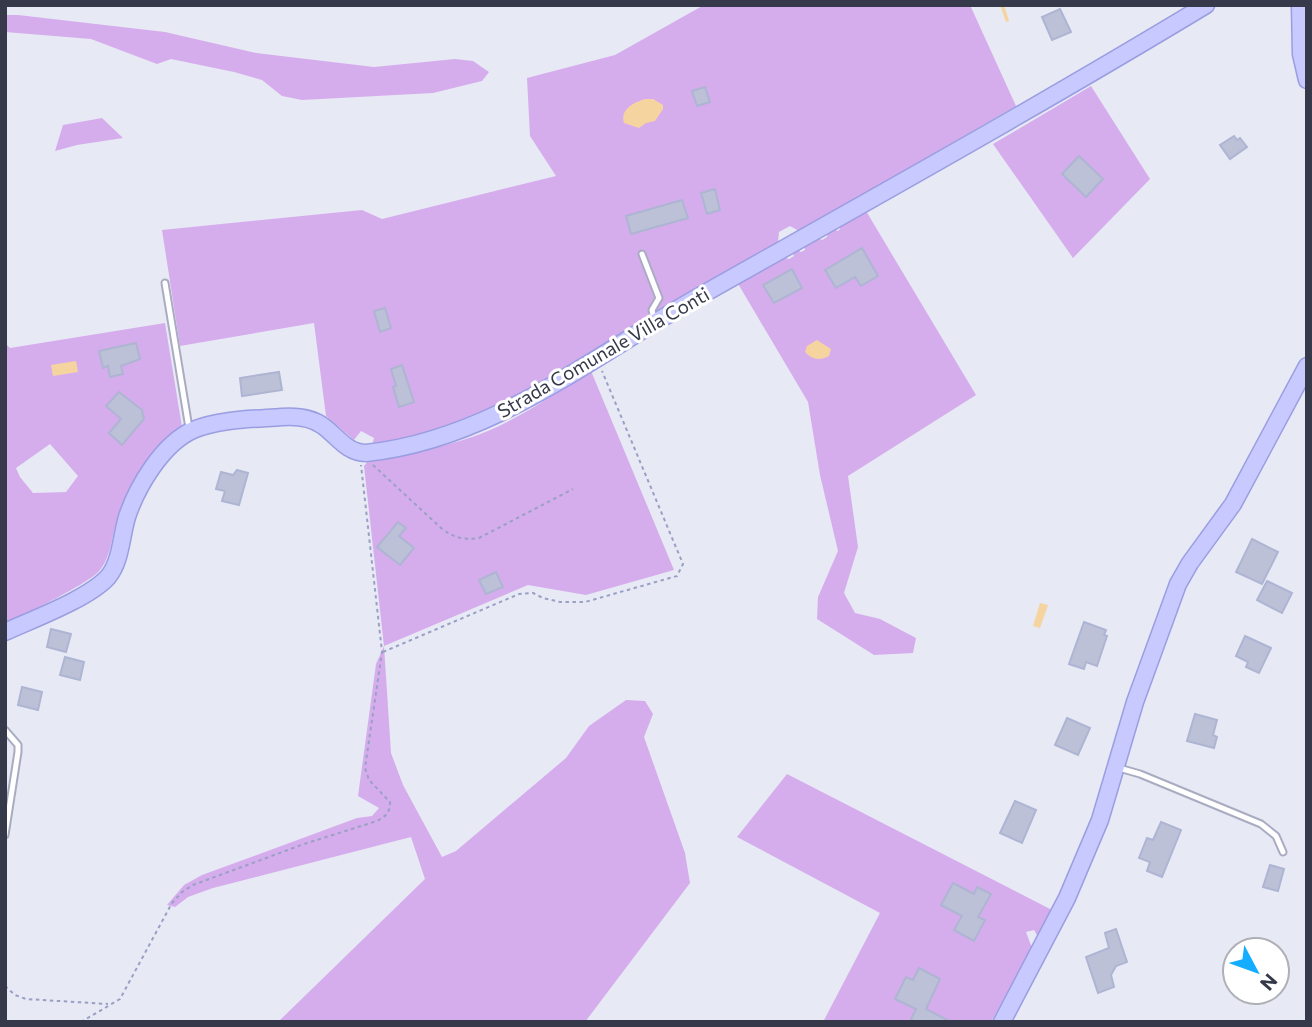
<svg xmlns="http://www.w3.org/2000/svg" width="1312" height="1027" viewBox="0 0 1312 1027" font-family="Commissioner,sans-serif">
<rect width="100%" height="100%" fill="#e7e9f5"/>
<!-- green -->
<g fill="#d6adec" fill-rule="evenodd">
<path d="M704,5H970L1016,106L799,231L790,226L779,232L778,242L512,399L471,418L416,439L372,446L374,438L361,431L354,440L326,416L314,323L180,346L162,230L362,210L382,219L556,176L530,136L527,78L615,55ZM385,308L391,328L380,332L374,311ZM402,365L399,406L393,387L396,386L391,369Z"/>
<path d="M5,15H18L165,32L256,53L374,67L455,59L473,61L489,72L482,81L433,93L302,100L282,96L262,80L234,72L171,59L157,64L91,39L5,32Z"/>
<path d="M1091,86L1150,179L1073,258L993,144ZM1079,157L1103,178L1087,196Z"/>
<path d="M102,118L123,138L77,145L55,151L63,125Z"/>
<path d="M866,211L976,395L848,476L858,547L844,593L855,613L880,619L916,638L913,653L874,655L817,619L818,597L838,551L820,475L808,402L737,282L782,257L789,259L794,256L792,252L796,249L801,252L805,250L804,245L817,238L822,240L827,237L828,232L833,229L838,231L840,229V225ZM861,248L855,277L836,288L825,270Z"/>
<path d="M165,323L182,427C150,459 135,476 118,519C111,536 112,555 100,570C90,583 23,616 5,622V343L10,348ZM100,351L128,362L129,364L121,366L123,374L110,376L108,366L103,367ZM119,392L142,410L144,419L122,445L109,433L121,419L106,406ZM50,444L78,476L66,492L33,493L20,477L16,468Z"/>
<path d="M591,371L674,570L586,595L528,585L384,646L391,753L403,785L442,857L456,851L566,758L589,726L626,700L645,701L653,714L644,737L685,853L690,883L585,1022H278L425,879L411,837L213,888L188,897L175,907L167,905L184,885L202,875L357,818L372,816L379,808L358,796L376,664L384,646L364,466L370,459C405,454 439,448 472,437C515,422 553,395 591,371ZM398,522L405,528L399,536L414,548L399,565L377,547ZM496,572L503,587L486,594L479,580Z"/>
<path d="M787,774L1052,910L1038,937L1034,930L1026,932L1032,948L991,1022H939L941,1017L926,1009L940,979L919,969L913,980L906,977L895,999L916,1009L911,1019L915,1022H823L880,913L737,837Z"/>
</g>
<!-- water -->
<g fill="#f6d49f">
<path d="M646,99H653L663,105V109L655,121L646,123L639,128L624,123C620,109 634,102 646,99Z"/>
<path d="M817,340L831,349L829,356C820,361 812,360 805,352L807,346Z"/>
<path d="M76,361L78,372L53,376L51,365Z"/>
<path d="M1040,603L1048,605L1040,628L1033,626Z"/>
</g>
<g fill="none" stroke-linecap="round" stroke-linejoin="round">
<!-- stream -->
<path stroke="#f6d49f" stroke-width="3.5" d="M1002,5L1007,20"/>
</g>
<!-- building -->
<g fill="#bcc1d7" stroke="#aeb5d3" stroke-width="2">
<path d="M1060,9L1071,32L1052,40L1042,17Z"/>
<path d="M705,87L710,102L697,106L692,91Z"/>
<path d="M1234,136L1237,140L1240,138L1247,147L1230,159L1220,145Z"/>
<path d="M1079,156L1103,179L1086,197L1062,174Z"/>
<path d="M715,189L720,210L707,214L701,193Z"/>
<path d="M682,200L688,218L631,234L626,216Z"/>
<path d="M862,248L878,276L861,286L855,277L836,288L825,270Z"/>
<path d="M792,269L802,288L774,303L763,285Z"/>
<path d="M385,308L391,328L380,332L374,311Z"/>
<path d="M136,343L140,359L121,366L123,374L110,377L108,366L103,368L99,351Z"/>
<path d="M402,365L414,402L399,407L393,387L396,386L391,369Z"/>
<path d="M279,372L282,390L242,396L240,378Z"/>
<path d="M119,392L142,410L144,419L122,445L109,433L121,419L106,406Z"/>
<path d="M237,470L248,473L239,505L222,501L225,491L216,489L221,472L233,475Z"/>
<path d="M398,522L406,528L399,536L414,548L400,565L377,547Z"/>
<path d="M1252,539L1278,552L1262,584L1236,572Z"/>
<path d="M496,572L503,587L486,594L479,580Z"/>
<path d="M1267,581L1292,593L1282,613L1257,600Z"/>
<path d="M1084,622L1106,630L1104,635L1107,636L1097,666L1086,662L1084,669L1069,664Z"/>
<path d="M51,629L71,634L66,652L47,647Z"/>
<path d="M1245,636L1271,648L1259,673L1246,667L1248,662L1236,656Z"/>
<path d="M65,657L84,662L80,680L60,675Z"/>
<path d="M22,687L42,692L38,710L18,705Z"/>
<path d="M1195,714L1217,720L1213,735L1217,737L1214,748L1187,741Z"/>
<path d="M1067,718L1090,728L1078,755L1055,745Z"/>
<path d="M1015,801L1036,810L1022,843L1000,833Z"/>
<path d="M1161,822L1181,830L1162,877L1147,871L1150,862L1139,858L1147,838L1153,840Z"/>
<path d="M1270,865L1284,869L1278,891L1263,887Z"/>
<path d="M953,883L974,894L977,887L991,894L978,917L985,920L974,941L954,930L962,916L941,905Z"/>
<path d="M1116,929L1127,962L1116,966L1111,975L1114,987L1098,993L1086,957L1109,948L1105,933Z"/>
<path d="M919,968L940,979L926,1009L951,1022H915L911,1019L916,1009L895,999L906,977L913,980Z"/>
</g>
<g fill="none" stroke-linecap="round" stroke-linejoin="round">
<defs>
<g id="lane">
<path d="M642,254L659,298L652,310L654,319"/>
<path d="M165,283L189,428"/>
<path d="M5,730L18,745V752L5,835"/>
<path d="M1119,768L1140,774L1261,824L1276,836L1283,852"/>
</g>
<g id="secondary">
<path d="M1300,5L1301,54L1307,80"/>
<path d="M5,632C33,619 88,599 108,577C121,561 121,537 127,517C137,487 162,444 193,430C219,419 254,419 282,417C296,416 311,417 323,426C337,436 347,453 366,453C491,440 592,357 698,297C868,201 1039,106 1206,5"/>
<path d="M1002,1022L1067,898L1100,820L1135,702L1178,584L1190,563L1233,504L1307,366"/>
</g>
</defs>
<!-- lane casing -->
<use href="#lane" stroke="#a9acc1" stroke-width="9"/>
<!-- secondary casing -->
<use href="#secondary" stroke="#9a9ee1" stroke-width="19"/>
<!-- path -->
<g stroke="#99a0c4" stroke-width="2" stroke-dasharray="3.5 3.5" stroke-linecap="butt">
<path d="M373,465L441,528C454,538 463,540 479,538L573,489"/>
<path d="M383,652L519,594L533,593L543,598L560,602H585L677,576L683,564L602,371"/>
<path d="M5,986L15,995L26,999L108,1004"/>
<path d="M81,1022L120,999L172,903L182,892L193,885L304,844L377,821C386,816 390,813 390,802L369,780L365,768L382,652L361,465"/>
</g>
<!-- lane -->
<use href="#lane" stroke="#fff" stroke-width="5"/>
<!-- secondary -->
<use href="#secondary" stroke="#c7c9ff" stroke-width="16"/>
</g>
<g text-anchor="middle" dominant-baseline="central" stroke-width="6" stroke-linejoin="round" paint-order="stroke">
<!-- street labels -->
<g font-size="19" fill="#353949" stroke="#fff">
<text transform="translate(603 352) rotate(-30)">Strada Comunale Villa Conti</text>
</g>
</g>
<!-- border -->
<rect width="1312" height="1027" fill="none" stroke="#353949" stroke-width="14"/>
<!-- north arrow -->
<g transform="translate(1256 971) rotate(131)"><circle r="33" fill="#ffffff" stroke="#aeb0b6" stroke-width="2"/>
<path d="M0-5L12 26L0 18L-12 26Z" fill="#14adff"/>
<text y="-10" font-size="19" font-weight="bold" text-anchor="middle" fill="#353949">N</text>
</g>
</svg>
